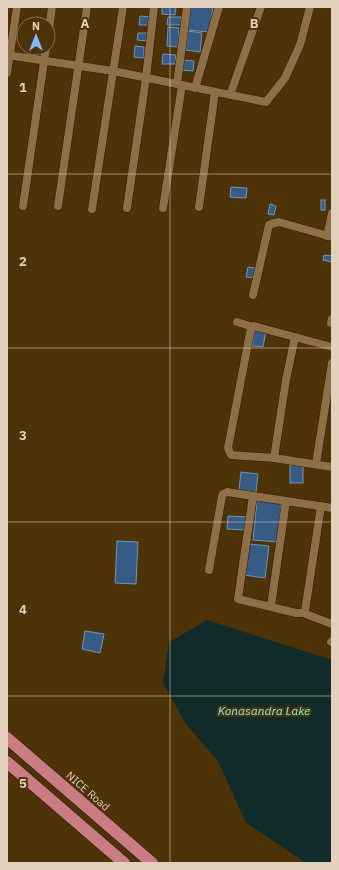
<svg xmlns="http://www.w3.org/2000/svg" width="339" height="870" viewBox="0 0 339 870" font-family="'IBM Plex Sans',sans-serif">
<rect width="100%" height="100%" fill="#4e3308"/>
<!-- water -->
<path fill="#102b2a" d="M207,620L332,660V863H306L246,823L218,761L186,724L163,683L169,642Z"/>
<!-- building -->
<g fill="#365b85" stroke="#7494bb">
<path d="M162,7H176L175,15L162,14Z"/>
<path d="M191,7H213L210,32L188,30Z"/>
<path d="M140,16L150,17L149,25H139Z"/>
<path d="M168,17H181V25H167Z"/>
<path d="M168,27L179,28L178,47L167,46Z"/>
<path d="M188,31L202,33L200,52L186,50Z"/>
<path d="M138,33H147V41L137,40Z"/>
<path d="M135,46L144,47V58L134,57Z"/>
<path d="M163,54L176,55L175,64H162Z"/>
<path d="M182,60L194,61L193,71L182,70Z"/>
<path d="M231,187L247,188L246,198L230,197Z"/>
<rect x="321" y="200" width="4" height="10"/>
<path d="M270,204L276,206L274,215L268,214Z"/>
<path d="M324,255L332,256V262L323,260Z"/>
<path d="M248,267L255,268L254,278L246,277Z"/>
<path d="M255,330L266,331L263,347L252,346Z"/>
<rect x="290" y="465" width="13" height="18"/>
<path d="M241,472L258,474L256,492L239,490Z"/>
<path d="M257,501L281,503L278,542L253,540Z"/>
<path d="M228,516L247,517L246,530L227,529Z"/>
<path d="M117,541L138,542L136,584L115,583Z"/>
<path d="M249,544L269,546L265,578L244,575Z"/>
<path d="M85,631L104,634L100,653L82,649Z"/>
</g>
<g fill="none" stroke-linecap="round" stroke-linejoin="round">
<defs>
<g id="minor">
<path d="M48,37L52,7"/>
<path d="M7,55L113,71L266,102L285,78L300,45L310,7"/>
<path d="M7,73L17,7"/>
<path d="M177,84L187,7"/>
<path d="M195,88L219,7"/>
<path d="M230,95L261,7"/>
<path d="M23,206L46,48"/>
<path d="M58,206L87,7"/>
<path d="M199,207L215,92"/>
<path d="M127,208L146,78L154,7"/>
<path d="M163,208L182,85"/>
<path d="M92,209L123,7"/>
<path d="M327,236L332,213"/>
<path d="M253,295L269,225L271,224L279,222L332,237"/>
<path d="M237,322L253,327"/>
<path d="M331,323L332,319"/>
<path d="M332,347L254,326L251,328L228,448L231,455L274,458L332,467"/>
<path d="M274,458L286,380L295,337"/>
<path d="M316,464L332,363"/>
<path d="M253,496L238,599L296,613H303L305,611L321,506"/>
<path d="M209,570L222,496L223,494L227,492L332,508"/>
<path d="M271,606L286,501"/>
<path d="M303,613L332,624"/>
<path d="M331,642L332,641"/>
</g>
<g id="motorway">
<path d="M7,738L152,863"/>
<path d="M7,762L124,863"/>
</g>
</defs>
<!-- minor casing -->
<use href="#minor" stroke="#301c00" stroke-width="9"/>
<!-- motorway casing -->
<use href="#motorway" stroke="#301c00" stroke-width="13"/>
<!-- minor -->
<use href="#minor" stroke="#8e6f47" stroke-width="8"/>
<!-- motorway -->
<use href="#motorway" stroke="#ca7c84" stroke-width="12"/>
</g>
<!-- grid -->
<path fill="none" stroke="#e1d0bb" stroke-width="1" stroke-opacity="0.55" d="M170,7V863M7,174H332M7,348H332M7,522H332M7,696H332"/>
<g text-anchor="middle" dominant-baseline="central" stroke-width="4" stroke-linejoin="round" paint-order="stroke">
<!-- street labels -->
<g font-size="11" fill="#e1d0bb" stroke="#4e3308">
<text transform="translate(88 791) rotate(41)">NICE Road</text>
</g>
<!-- water labels -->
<g font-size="12" font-style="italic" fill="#71efec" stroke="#4e3308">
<text x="264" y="710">Konasandra Lake</text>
</g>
</g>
<g font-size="13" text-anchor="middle" font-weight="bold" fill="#e1d0bb" stroke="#4e3308" stroke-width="4" stroke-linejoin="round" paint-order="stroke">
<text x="85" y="28">A</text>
<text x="254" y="28">B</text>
<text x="23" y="92">1</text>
<text x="23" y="266">2</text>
<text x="23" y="440">3</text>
<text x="23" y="614">4</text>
<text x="23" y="788">5</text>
</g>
<!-- border -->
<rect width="339" height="870" fill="none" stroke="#e1d0bb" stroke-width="16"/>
<!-- north arrow -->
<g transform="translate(36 36)"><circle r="19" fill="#4e3308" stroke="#897250"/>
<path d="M0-3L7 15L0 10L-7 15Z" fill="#85bbfb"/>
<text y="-6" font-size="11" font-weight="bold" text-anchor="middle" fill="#e1d0bb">N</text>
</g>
</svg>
